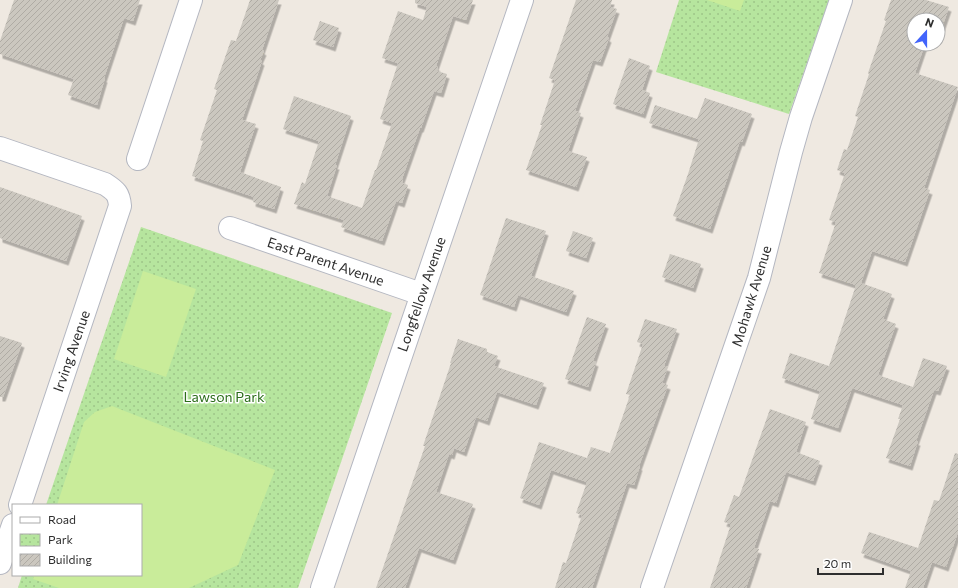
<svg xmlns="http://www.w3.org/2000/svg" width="958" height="588" viewBox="0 0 958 588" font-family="Commissioner,sans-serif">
<defs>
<pattern id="park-dots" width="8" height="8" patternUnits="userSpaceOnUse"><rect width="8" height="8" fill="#b6e59e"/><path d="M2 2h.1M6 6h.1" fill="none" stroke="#9dc588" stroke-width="1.8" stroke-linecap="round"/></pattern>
<pattern id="building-hatch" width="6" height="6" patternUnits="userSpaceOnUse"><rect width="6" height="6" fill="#cbc7bf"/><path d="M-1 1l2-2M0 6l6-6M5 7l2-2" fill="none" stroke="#afaba4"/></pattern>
<filter id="shadow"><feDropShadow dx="2.5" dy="4.5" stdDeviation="0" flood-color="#0004"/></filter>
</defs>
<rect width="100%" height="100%" fill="#efe9e1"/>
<!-- park -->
<g fill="url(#park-dots)">
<path d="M679,0H829L789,114L656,72Z"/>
<path d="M141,227L392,313L298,588H18L22,575H141V505H46Z"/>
</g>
<!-- pitch -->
<g fill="#c9ec9a">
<path d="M707,0H744L740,11Z"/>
<path d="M143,271L196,289L166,377L114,359Z"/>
<path d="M112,406L275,470L238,565L189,588H59L33,579L34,575H141V505H57L84,422L95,412Z"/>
</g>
<!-- building -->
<g fill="url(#building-hatch)" filter="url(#shadow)">
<path d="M14,0H140L133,21L124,18L104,78H105L97,105L68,95L74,79L0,54V41Z"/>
<path d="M250,0H279L262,50L264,51L260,60L262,61L242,120L256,124L240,172L281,187L274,209L253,202L254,197L192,176L203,141L200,140L217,90L214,89L231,40L236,41Z"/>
<path d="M415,0H473L466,20L453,16L436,66L438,67L437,71L447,74L441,93L434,91L421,128H420L402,179L403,180L402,183L408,185L402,203L396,201L382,241L341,227L344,220L294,204L302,182L305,184L319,141L283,129L294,96L351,116L335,165H337L327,196L362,208L375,170H376L392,123L380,119L398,63L382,58L398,11L423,20L427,7L415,3Z"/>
<path d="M576,0H612L610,7L617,9L607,37L609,38L600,62L593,60L575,111L581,113L568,151L587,157L576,187L526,170L542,125H540L555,80L549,78Z"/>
<path d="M891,0H926L949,7L938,39V20H914V44H925L915,73L958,87L924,188L930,190L905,262L872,251L861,283L892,294L883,319L896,324L878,375L913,387L923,358L947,366L938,391L934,390L916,441H918L910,466L886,458L900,419H898L903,405L852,388L838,428L811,419L820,391L782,378L790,353L829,366L856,285L819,273L836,222L829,220L845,173L837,170L844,149L847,150L858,117L855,116L869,74L868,73L886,21L884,20Z"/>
<path d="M320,21L339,28L333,47L313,40Z"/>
<path d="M629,58L650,66L642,90L650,93L643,114L613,104Z"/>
<path d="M705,98L752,114L742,142L740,141L710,229L673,216L688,174L699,139L649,123L655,105L697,119Z"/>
<path d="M0,187L82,216L66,261L0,238Z"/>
<path d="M506,218L546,231L531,276L574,291L566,312L518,295L514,307L480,295Z"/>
<path d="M573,231L593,238L586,258L566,251Z"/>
<path d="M670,254L701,264L693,288L662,277Z"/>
<path d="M587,317L606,324L593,361L596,362L588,387L565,379Z"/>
<path d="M645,319L677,329L664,366L668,367L662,383L668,385L639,466H640L634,485L627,483L592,588H555L563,562L566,563L582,515L576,513L587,482L551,470L539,505L520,498L539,442L587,458L591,447L610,453L630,395L626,394L643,344L637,342Z"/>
<path d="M0,336L22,343L3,397H0Z"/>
<path d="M458,339L487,349V352L498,356L494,366L544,383L536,405L497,392L487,421L476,417L464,452L454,448L452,455L449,454L436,492L473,504L453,560L419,548L405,588H376L425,446H423L451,363H450Z"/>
<path d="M770,409L806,422L796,452L820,461L813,481L786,472L776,503L770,501L754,548L759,549L746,588H710L731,524L724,522L734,495L739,497Z"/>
<path d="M955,453L958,454V532L946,567L932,562L923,588H905L911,571L861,553L869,532L918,548L934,500L939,501Z"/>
</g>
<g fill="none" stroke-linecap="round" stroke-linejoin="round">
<defs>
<g id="minor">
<path d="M0,148L105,184C116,191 119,194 120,206L20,505"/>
<path d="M138,159L191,0"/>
<path d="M230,228L421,294"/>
<path d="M0,563L13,525"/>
<path d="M322,588L522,0"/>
<path d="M652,588L759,278L791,152L801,117L841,0"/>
</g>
</defs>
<!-- minor casing -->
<use href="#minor" stroke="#b4b7c1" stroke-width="24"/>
<!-- minor -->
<use href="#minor" stroke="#fff" stroke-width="22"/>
</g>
<g text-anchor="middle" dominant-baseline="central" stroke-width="3" stroke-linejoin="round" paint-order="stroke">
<!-- street labels -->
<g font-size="14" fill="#2e2e2e" stroke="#fff">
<text transform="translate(326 261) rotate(19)">East Parent Avenue</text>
<text transform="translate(421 294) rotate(-71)">Longfellow Avenue</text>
<text transform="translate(751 296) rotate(-73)">Mohawk Avenue</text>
<text transform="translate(71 351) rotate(-71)">Irving Avenue</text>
</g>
<!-- park labels -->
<g font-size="14" fill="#2c6e1b" stroke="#fff">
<text x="224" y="396">Lawson Park</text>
</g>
</g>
<!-- legend -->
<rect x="12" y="504" width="130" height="72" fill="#ffffff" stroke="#ababab"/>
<rect x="20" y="517" width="20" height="6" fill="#ffffff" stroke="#ababab"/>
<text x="48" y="524" font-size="12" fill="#2e2e2e">Road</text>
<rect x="20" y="534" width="20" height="12" fill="url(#park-dots)" stroke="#ababab"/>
<text x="48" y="544" font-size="12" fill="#2e2e2e">Park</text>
<rect x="20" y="554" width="20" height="12" fill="url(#building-hatch)" stroke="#ababab"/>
<text x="48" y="564" font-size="12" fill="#2e2e2e">Building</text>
<!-- north arrow -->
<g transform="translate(926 32) rotate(21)"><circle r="19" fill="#ffffff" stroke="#ababab"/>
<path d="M0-3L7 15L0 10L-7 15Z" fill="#4264fb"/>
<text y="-6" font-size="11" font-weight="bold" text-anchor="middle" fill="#2e2e2e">N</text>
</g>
<!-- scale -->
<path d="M818 568v6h65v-6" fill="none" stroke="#2e2e2e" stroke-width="2"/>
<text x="824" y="568" font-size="12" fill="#2e2e2e" stroke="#ffffff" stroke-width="3" paint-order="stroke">20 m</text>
</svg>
